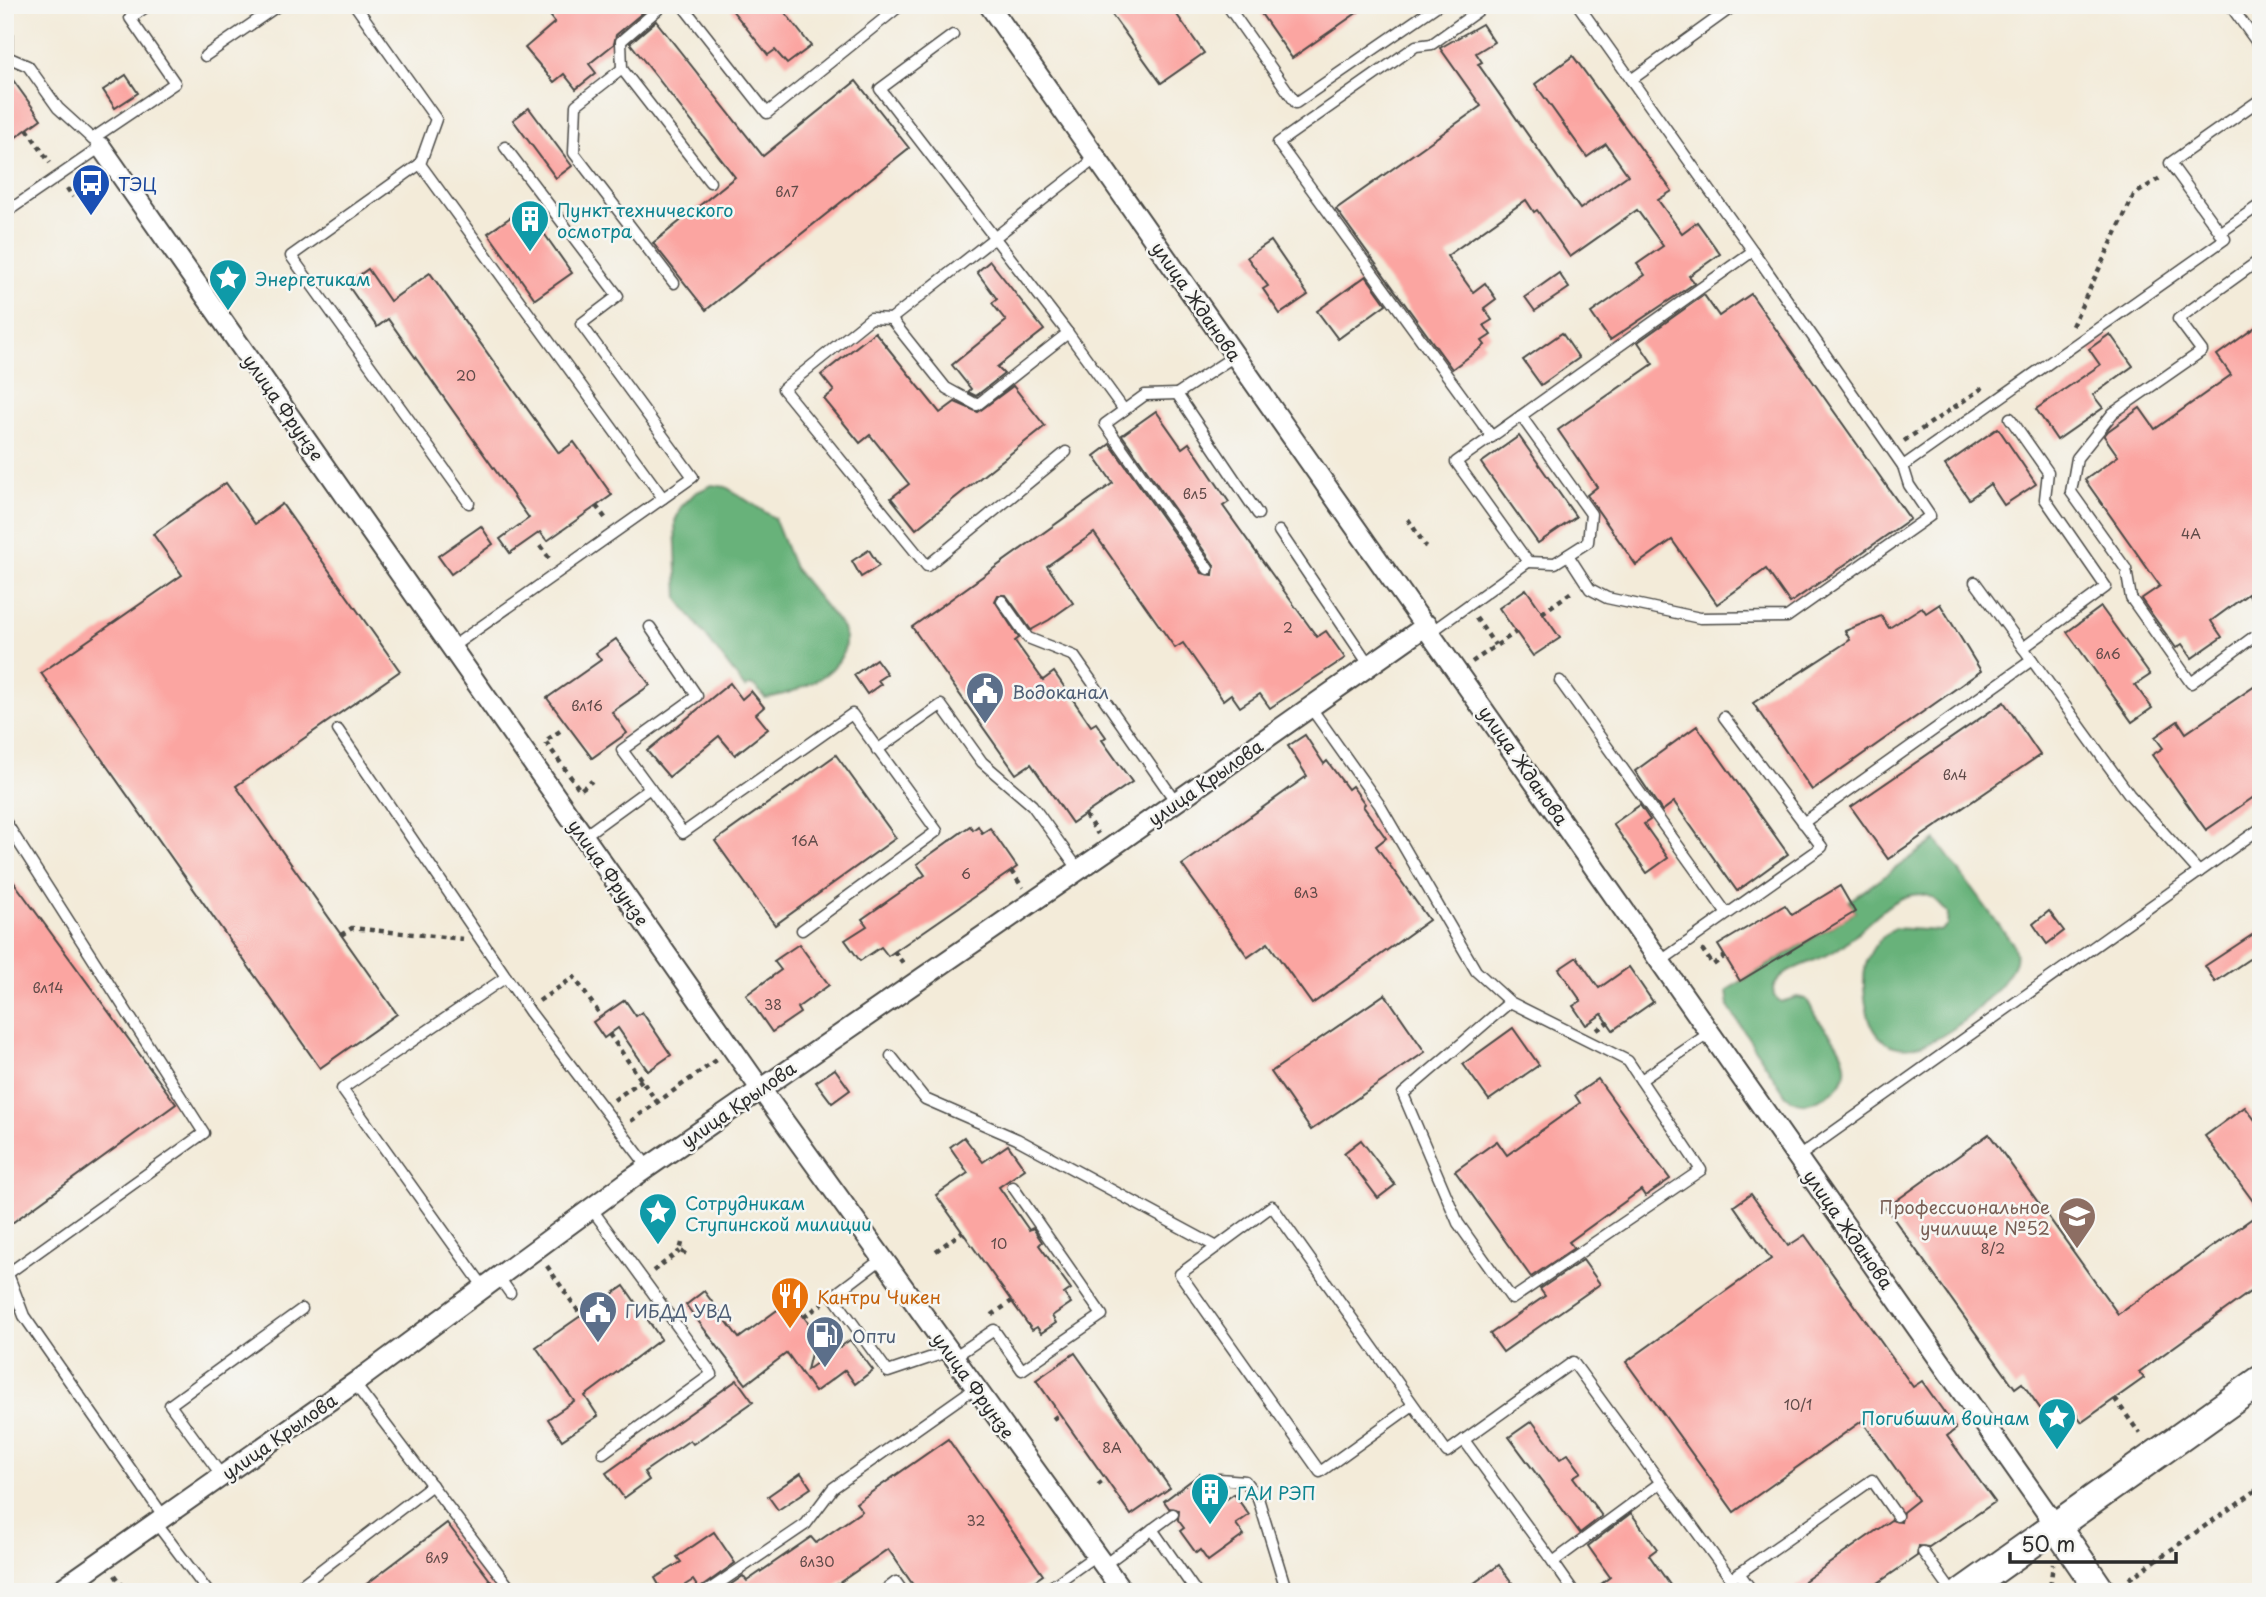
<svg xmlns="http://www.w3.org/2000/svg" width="2266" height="1597" viewBox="0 0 2266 1597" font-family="'Playpen Sans',sans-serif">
<rect width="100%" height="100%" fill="#f6f6f2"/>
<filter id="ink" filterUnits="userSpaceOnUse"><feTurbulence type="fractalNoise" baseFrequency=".0143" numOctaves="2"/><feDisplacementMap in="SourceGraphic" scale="14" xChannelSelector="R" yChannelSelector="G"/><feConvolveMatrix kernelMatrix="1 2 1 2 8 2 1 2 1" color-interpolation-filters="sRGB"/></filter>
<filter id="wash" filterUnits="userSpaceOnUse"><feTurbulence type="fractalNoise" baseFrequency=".00686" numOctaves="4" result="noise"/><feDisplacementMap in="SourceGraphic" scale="28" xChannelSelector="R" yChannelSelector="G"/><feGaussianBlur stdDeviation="1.57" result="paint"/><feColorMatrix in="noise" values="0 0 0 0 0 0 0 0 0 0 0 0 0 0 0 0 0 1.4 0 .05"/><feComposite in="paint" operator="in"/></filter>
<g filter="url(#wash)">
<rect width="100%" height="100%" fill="#f3ebd9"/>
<!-- forest -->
<g fill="#68b27a" stroke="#4a6e52" stroke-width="2">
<path d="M712,485L726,487L774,518L794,568L843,628C857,670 797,694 765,698L756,687L750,685L745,688L678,599L675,521L681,507L695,493Z"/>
<path d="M1936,840L2013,944C2015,951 2017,957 2014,964C2009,977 1997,988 1988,998C1945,1045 1869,1086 1864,986C1863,960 1872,943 1894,928L1940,931L1947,925L1948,914C1938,902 1930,891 1912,895C1883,900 1859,937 1833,952C1812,964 1785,966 1773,988L1774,996L1781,1002L1797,997L1806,999C1812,1006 1813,1015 1820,1022C1843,1047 1862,1079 1822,1098C1808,1105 1799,1106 1786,1096L1729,1008L1727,990L1855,912L1849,901Z"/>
</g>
<g id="blocks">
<!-- building -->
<g fill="#fba5a1">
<path d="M542,5H644L647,9L616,35L614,44L589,64L596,73L576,89L564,74L554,82L525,48L555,22Z"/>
<path d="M728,5H779L811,46L787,64L775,50L768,55Z"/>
<path d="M1105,5H1170L1204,53L1161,83Z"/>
<path d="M1255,5H1368L1292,58Z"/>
<path d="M656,21L763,156L856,81L909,148L706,310L653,243L735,177L630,43Z"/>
<path d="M1482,24L1494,42L1476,53L1482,62L1478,64L1580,209L1628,175L1606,144L1587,157L1535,84L1573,56L1672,191L1658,200L1682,233L1697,222L1720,254L1689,276L1695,283L1610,340L1591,313L1645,275L1637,264L1663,246L1637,210L1570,257L1537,210L1534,212L1526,200L1447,256L1473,292L1485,283L1496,299L1484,308L1492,320L1484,325L1491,335L1482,341L1485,345L1452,369L1336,209L1481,106L1440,48Z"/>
<path d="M5,69L41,119L5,145Z"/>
<path d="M126,75L138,93L115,108L103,90Z"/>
<path d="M529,108L572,166L556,178L513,120Z"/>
<path d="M531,203L548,228L543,232L572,273L535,299L488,233Z"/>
<path d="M1271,241L1308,295L1280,314L1263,289L1268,286L1247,257Z"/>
<path d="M990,261L1044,330L997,367L1004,374L976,396L968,392L971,389L952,365L1006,321L992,303L997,299L977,272Z"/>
<path d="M368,269L390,301L430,273L559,453L574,442L612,495L547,541L540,532L510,553L500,539L529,518L388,319L377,327L347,284Z"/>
<path d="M1559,273L1569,288L1535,311L1525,297Z"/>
<path d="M1366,276L1386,304L1338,339L1317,311Z"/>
<path d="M1751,294L1910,519L1790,603L1766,569L1717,604L1672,540L1636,565L1587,495L1597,487L1558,430L1653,364L1638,342L1704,295L1719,316Z"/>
<path d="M2261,323V612L2248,594L2211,621L2222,637L2192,658L2182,644L2176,648L2141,599L2160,586L2085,480L2118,456L2104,436L2108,431L2140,408L2155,429L2231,375L2217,355Z"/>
<path d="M875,332L940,413L955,402L978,412L1013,386L1045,426L916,529L891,498L909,484L870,435L860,443L824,399L834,391L821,375Z"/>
<path d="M1562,333L1579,358L1541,385L1523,360Z"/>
<path d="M2110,334L2133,366L2093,395L2103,408L2057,440L2036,409L2100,365L2089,349Z"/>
<path d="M1156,411L1182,448L1189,443L1229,502L1223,506L1317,637L1326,631L1345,658L1270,708L1260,694L1240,707L1231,694L1223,700L1183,643L1175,648L1094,533L1047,566L1073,603L1049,620L1031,630L1006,595H998L995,601L1019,638L1015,641L1043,680L1054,672L1091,726L1096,723L1106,737L1102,740L1132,782L1072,823L1031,764L1016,774L912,627L1113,483L1094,456L1110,444L1202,573L1213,575L1214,565L1122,435Z"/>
<path d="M1998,428L2036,484L2004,505L1990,484L1969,499L1945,465Z"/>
<path d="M1519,436L1576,517L1538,543L1481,463Z"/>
<path d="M226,483L255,524L282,504L400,671L236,786L397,1014L320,1068L41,673L182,575L153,534Z"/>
<path d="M481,526L493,544L451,574L438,556Z"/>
<path d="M869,550L879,566L861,577L852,561Z"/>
<path d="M1526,589L1560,638L1533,656L1499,608Z"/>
<path d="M1940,604L1981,671L1812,790L1753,703L1850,640L1845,631L1881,616L1889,628L1922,607L1926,613Z"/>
<path d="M2101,607L2150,675L2135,685L2152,708L2132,722L2067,632Z"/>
<path d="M616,639L650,685L612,712L627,733L592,758L547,698L601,660L596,653Z"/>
<path d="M876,659L887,674L878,680L881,684L867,694L854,675Z"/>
<path d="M2261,682V792L2206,830L2152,755L2163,748L2155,737L2178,721L2186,733Z"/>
<path d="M730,683L742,699L751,691L764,707L756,714L768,729L735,755L719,736L669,777L647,751Z"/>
<path d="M2004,702L2040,755L1888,859L1851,807Z"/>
<path d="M1697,726L1788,854L1737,891L1674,802L1662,811L1635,771Z"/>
<path d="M1305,735L1324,764L1327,761L1348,789L1352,786L1365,804L1363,806L1386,838L1376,846L1429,920L1312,1004L1268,943L1248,957L1182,865L1307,776L1288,746Z"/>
<path d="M836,755L896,838L775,925L715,841Z"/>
<path d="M1640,805L1650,820L1644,824L1668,858L1647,873L1613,824Z"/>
<path d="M970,826L973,830L978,826L982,833L990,828L1017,867L888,956L881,947L860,961L845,940L867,926L862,919L925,875L917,864Z"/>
<path d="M5,870L176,1104L5,1228Z"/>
<path d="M1840,886L1855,912L1740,981L1718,945L1785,905L1792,915Z"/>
<path d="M2049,911L2064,931L2047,944L2033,924Z"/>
<path d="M2261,929V951L2215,982L2205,966Z"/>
<path d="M799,944L829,985L797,1008L800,1013L772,1032L746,995L781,970L774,961Z"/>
<path d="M1577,957L1599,988L1629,967L1653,1002L1613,1030L1602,1014L1586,1025L1573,1006L1581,1001L1559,969Z"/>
<path d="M1385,994L1425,1052L1311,1130L1271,1072Z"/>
<path d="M625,1000L636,1016L642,1012L671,1055L648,1071L618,1028L604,1038L593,1022Z"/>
<path d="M1513,1028L1539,1065L1489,1100L1463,1064Z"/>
<path d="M835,1069L850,1090L832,1103L816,1082Z"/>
<path d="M1598,1079L1670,1179L1645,1196L1641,1190L1569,1242L1574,1248L1531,1277L1455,1171L1497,1141L1507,1155L1580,1103L1575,1095Z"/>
<path d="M2245,1107L2261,1128V1284L2139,1372L2144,1378L2082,1422L2076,1414L2055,1429L2022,1383L2015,1388L1886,1208L1989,1134L2118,1314L2261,1212L2205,1136Z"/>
<path d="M964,1137L983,1162L1008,1145L1025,1169L999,1187L1029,1230L1033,1228L1042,1242L1039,1245L1071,1289L1064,1294L1071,1303L1052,1316L1056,1323L1041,1333L1037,1327L1032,1330L936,1195L968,1173L950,1147Z"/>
<path d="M1361,1140L1395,1185L1378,1198L1344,1153Z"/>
<path d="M1751,1194L1788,1246L1805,1235L1913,1387L1922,1381L1956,1429L1947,1436L1995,1502L1929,1547L1919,1546L1917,1556L1865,1592H1789L1891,1520L1901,1522L1903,1512L1918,1500L1862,1421L1734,1512L1626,1362L1771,1259L1734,1206Z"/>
<path d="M1583,1260L1600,1284L1503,1352L1490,1334L1545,1296L1540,1289Z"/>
<path d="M624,1286L661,1339L585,1396L598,1416L562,1440L548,1419L574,1401L536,1347Z"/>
<path d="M704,1291L739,1338L791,1300L816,1333L807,1370L850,1340L873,1370L855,1384L845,1370L815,1392L787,1353L746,1384L686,1305Z"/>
<path d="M1075,1353L1170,1488L1131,1515L1036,1380Z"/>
<path d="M737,1380L753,1402L693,1444L690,1440L644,1472L649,1480L624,1498L606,1473Z"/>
<path d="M1532,1421L1560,1459L1568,1454L1581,1472L1573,1477L1602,1516L1580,1533L1509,1437Z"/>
<path d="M948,1439L1043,1575L1018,1592H918L888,1549L826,1592H720L743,1576L747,1581L811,1537L816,1543L862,1511L856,1503Z"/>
<path d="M801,1473L811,1488L778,1510L768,1496Z"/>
<path d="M1200,1474L1205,1481L1202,1487L1204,1492L1213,1493L1221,1503L1234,1494L1249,1515L1236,1524L1244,1535L1208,1561L1200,1550L1196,1553L1180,1531L1184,1528L1178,1520L1179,1510L1169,1508L1164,1501Z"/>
<path d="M1631,1513L1657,1549L1649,1555L1675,1592H1591L1610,1577L1588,1546Z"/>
<path d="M447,1523L499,1592H356Z"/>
<path d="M714,1532L735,1563L699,1589L693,1580L674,1592H663L655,1578L681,1562L677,1557Z"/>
<path d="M1499,1565L1519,1592H1462Z"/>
</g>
</g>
</g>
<g filter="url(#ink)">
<use href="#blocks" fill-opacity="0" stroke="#494845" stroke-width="2"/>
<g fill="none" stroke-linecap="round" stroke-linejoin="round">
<defs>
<g id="lane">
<path d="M7,5V57"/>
<path d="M355,5L436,119L420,164L663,498"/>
<path d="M663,5L621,41L622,69L710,182"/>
<path d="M682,5L767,113L901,5"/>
<path d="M1227,5L1296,103L1438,5"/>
<path d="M1486,5L1432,44L1416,46L1278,143L1492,437"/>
<path d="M2230,5L2261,48"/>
<path d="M953,35L880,89L1068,333L977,405L946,388L891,319L1096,158"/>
<path d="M5,56L28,66L58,108L101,147L5,213"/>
<path d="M205,56L279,5"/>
<path d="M622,69L576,105L574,153L674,283"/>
<path d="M1631,80L1735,5"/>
<path d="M92,139L175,83L130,18L149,5"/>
<path d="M420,164L291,256L469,503"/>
<path d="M2220,233L2261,204"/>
<path d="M1753,251L1903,466L2225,239L2170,163L2261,99"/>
<path d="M2261,259L2178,319L2202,351L2113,413L2077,458L2071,492L2126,569L2131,598L2191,683L2252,638L2261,641"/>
<path d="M891,319L871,318L783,389L927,566L1066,452"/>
<path d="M1068,333L1124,410"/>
<path d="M1236,355L1177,394L1258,514"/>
<path d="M1177,394L1145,395L1105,424L1208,569"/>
<path d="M1521,416L1591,514L1588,542L1555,563L1528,562"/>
<path d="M2010,418L2048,472L2045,499L2106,587L2023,648"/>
<path d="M1279,531L1370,666"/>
<path d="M1568,555L1590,589L1607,598L1700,618L1787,617L1930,516L1909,485L1903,466"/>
<path d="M1975,582L2032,660"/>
<path d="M1002,601L1028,638L1074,656L1176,802"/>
<path d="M1431,632L1528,562L1456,462L1753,251L1578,5"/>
<path d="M452,647L693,477L581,324L618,296L505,147"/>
<path d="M1560,681L1727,914"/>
<path d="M1311,708L1379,804L1476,971L1510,1002L1628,1061L1701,1170L1512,1299L1458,1223L1403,1094L1510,1002"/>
<path d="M338,730L530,1012L648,1167"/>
<path d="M877,750L941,705L982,762L1032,805L1079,870"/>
<path d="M650,788L622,750L697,696L650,627"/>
<path d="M5,821L204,1133L10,1272"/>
<path d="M1803,823L2032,660L2129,794L2199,872"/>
<path d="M584,836L650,788L683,833L852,714L937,831L802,930"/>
<path d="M1661,961L1822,847L1724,717"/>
<path d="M891,1056L925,1099L1017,1139L1217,1247"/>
<path d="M1641,1080L1711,1032"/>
<path d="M1798,1157L2261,828"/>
<path d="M591,1208L712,1374L603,1453"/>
<path d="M883,1258L833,1296L888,1372L950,1351"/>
<path d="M5,1266L24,1316L164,1517"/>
<path d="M498,1276L510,1293"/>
<path d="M483,1286L342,1089L506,977"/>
<path d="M954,1357L994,1330L1022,1370L1102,1315L1013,1187"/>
<path d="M354,1383L513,1592"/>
<path d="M1413,1405L1320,1472L1180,1274L1272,1206L1447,1452L1573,1362L1731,1579L1872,1480L1897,1516"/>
<path d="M1464,1440L1553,1562"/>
<path d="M222,1476L170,1405L302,1309"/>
<path d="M1209,1487L1219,1479L1245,1481L1258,1498L1285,1586L1278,1592"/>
<path d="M156,1523L208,1592"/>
<path d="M1152,1529L1196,1592"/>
<path d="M1923,1552L1952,1592"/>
<path d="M1104,1565L1173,1514"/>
<path d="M1739,1573L1753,1592"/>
<path d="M292,1592L432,1485"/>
<path d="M706,1592L806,1524L833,1488L976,1387"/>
<path d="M883,1592L896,1582L903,1592"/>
<path d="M1044,1592L1096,1555"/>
<path d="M1574,1592L1553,1562L1660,1483"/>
</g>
<g id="street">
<path d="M989,5L2056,1526"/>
<path d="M101,147L760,1088L1123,1592"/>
<path d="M57,1592L360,1379L631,1179L1109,849L1427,625"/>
</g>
<g id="secondary">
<path d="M2056,1526L2101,1592"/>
<path d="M1963,1592L2261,1380"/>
</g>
</defs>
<!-- lane casing -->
<use href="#lane" stroke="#494845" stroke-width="13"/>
<!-- street casing -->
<use href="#street" stroke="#494845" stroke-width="23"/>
<!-- secondary casing -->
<use href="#secondary" stroke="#494845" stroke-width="32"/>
<!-- path -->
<g stroke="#494845" stroke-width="4.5" stroke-dasharray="5 5" stroke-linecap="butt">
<path d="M27,129L50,163"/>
<path d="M67,188L73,197"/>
<path d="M2072,326L2134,195L2163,176"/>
<path d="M1904,441L1984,387"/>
<path d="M596,506L606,519"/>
<path d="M1408,519L1426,547"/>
<path d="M540,546L551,561"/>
<path d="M1542,613L1573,591"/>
<path d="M1476,618L1495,645"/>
<path d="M1472,662L1516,632"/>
<path d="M560,731L545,741L580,790L592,781"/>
<path d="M1085,815L1098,834"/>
<path d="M1011,871L1023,888"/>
<path d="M341,935L352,928L463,939"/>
<path d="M1702,949L1713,965L1725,956"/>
<path d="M894,951L906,967"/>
<path d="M539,1001L574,977L601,1016"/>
<path d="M1597,1030L1608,1022"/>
<path d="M609,1034L657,1102"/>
<path d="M614,1100L642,1080"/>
<path d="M631,1121L718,1059"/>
<path d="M682,1243L680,1251L690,1255"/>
<path d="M936,1251L962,1232"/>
<path d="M547,1266L581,1315"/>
<path d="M653,1271L680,1251"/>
<path d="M992,1315L1012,1301"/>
<path d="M804,1317L823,1303"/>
<path d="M2115,1399L2140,1434"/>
<path d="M1053,1419L1060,1414"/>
<path d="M1098,1485L1106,1479"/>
<path d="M115,1575L127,1592"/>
<path d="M2129,1579L2261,1487"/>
<path d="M2044,1592L2050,1588L2053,1564"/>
</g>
<!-- lane -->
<use href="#lane" stroke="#fff" stroke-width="10"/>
<!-- street -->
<use href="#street" stroke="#fff" stroke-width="19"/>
<!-- secondary -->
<use href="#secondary" stroke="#fff" stroke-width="28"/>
</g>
</g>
<!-- icons -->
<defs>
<symbol id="bus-pin" viewBox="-11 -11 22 30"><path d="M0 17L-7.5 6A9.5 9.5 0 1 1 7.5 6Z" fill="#1a4fb4" stroke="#f6f6f2"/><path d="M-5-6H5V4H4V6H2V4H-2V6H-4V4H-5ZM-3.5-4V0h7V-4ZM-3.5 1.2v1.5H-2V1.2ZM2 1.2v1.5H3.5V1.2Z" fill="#fff"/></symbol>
<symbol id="building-pin" viewBox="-11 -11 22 30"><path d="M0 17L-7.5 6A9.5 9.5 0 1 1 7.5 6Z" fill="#0f9aa8" stroke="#f6f6f2"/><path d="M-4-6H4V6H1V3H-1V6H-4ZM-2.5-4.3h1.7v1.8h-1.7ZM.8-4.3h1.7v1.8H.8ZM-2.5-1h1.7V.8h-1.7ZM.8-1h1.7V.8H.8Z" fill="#fff"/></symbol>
<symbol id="sight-pin" viewBox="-11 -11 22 30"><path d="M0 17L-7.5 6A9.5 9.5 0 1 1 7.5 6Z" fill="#0f9aa8" stroke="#f6f6f2"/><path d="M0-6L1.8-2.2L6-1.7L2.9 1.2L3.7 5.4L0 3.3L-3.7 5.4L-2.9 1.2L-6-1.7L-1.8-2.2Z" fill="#fff"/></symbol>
<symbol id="civic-pin" viewBox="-11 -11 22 30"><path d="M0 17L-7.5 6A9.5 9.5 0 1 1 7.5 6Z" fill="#5c6f8a" stroke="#f6f6f2"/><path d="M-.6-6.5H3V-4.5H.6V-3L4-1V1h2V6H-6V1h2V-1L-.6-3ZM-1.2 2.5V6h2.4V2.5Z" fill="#fff"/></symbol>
<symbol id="university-pin" viewBox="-11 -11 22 30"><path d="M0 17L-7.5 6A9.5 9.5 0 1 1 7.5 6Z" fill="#8d6e63" stroke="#f6f6f2"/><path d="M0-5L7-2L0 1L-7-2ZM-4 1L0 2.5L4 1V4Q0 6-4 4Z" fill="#fff"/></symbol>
<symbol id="restaurant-pin" viewBox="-11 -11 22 30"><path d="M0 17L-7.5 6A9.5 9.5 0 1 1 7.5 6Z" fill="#e8710a" stroke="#f6f6f2"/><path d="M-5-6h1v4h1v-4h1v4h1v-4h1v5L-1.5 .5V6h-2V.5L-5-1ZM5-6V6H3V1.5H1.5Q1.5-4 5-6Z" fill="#fff"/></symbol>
<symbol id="fuel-pin" viewBox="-11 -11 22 30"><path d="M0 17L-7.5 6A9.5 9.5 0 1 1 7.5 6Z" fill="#5c6f8a" stroke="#f6f6f2"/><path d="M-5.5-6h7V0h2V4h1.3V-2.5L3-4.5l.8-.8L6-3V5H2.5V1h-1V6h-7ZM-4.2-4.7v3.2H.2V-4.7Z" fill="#fff"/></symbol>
</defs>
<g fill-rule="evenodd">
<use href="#bus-pin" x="69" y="161" width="44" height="60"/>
<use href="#building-pin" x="508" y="197" width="44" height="60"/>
<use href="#sight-pin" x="206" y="256" width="44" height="60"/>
<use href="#civic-pin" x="963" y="669" width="44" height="60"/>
<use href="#sight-pin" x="636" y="1190" width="44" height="60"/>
<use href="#university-pin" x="2055" y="1194" width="44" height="60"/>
<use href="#restaurant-pin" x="768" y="1274" width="44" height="60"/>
<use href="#civic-pin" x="576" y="1288" width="44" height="60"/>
<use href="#fuel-pin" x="803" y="1313" width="44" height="60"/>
<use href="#sight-pin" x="2035" y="1395" width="44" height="60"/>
<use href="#building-pin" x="1188" y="1470" width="44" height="60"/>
</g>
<g text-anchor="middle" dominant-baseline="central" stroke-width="5" stroke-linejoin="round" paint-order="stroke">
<!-- number labels -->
<g font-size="14" fill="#5f4a48">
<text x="787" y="191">вл7</text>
<text x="466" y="375">20</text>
<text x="1195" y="493">вл5</text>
<text x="2191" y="533">4А</text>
<text x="1288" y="627">2</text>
<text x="2108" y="653">вл6</text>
<text x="587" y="705">вл16</text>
<text x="1955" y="774">вл4</text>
<text x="805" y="840">16А</text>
<text x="966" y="873">6</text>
<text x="1306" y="892">вл3</text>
<text x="48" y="987">вл14</text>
<text x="773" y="1004">38</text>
<text x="999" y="1243">10</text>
<text x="1993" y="1248">8/2</text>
<text x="1798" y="1404">10/1</text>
<text x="1112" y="1447">8А</text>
<text x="976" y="1520">32</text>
<text x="437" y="1557">вл9</text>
<text x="817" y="1561">вл30</text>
</g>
<!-- transit labels -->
<g font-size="18" fill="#164399" stroke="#f6f6f2" text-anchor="start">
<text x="118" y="183">ТЭЦ</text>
</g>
<!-- culture labels -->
<g font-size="18" fill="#0d838f" stroke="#f6f6f2" text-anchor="start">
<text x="557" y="209">Пункт технического<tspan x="557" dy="21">осмотра</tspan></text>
<text x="255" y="278">Энергетикам</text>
<text x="685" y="1202">Сотрудникам<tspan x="685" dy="21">Ступинской милиции</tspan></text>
<text x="2030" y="1417" text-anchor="end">Погибшим воинам</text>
<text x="1237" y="1492">ГАИ РЭП</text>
</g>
<!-- street labels -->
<g font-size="18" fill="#2b2b2b" stroke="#f6f6f2">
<text transform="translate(1197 301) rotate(55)">улица Жданова</text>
<text transform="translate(284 407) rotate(55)">улица Фрунзе</text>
<text transform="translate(1524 765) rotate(55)">улица Жданова</text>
<text transform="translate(1205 782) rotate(-35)">улица Крылова</text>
<text transform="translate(609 872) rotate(55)">улица Фрунзе</text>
<text transform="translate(738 1104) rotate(-35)">улица Крылова</text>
<text transform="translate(1849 1229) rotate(55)">улица Жданова</text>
<text transform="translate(974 1385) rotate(54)">улица Фрунзе</text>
<text transform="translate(279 1436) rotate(-35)">улица Крылова</text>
</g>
<!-- service labels -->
<g font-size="18" fill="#4e5e75" stroke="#f6f6f2" text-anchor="start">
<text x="1012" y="691">Водоканал</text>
<text x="625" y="1310">ГИБДД УВД</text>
<text x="852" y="1335">Опти</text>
</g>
<!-- education labels -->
<g font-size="18" fill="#785e54" stroke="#f6f6f2" text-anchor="end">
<text x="2050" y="1206">Профессиональное<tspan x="2050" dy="21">училище №52</tspan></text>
</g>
<!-- food labels -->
<g font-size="18" fill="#c56008" stroke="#f6f6f2" text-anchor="start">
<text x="817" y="1296">Кантри Чикен</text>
</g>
</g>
<!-- margin -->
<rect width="2266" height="1597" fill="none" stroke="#f6f6f2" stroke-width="28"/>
<!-- scale -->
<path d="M2010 1552v10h166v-10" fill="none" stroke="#2b2b2b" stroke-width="3.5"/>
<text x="2021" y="1552" font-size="21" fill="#2b2b2b" stroke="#f6f6f2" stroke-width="5" paint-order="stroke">50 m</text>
</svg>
